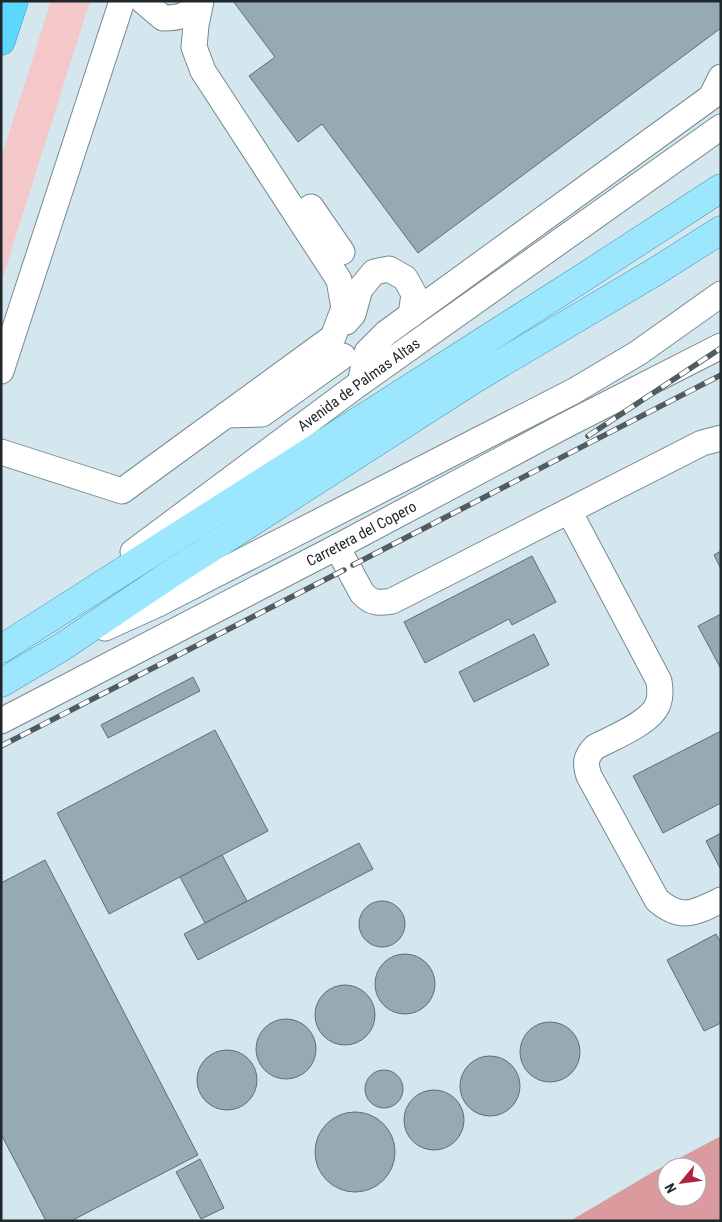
<svg xmlns="http://www.w3.org/2000/svg" width="722" height="1222" viewBox="0 0 722 1222" font-family="'Roboto Condensed',sans-serif">
<rect width="100%" height="100%" fill="#d4e7ef"/>
<!-- green -->
<path fill="#f4c8c9" d="M51,1H90L1,283V158Z"/>
<!-- water -->
<path fill="#db9b9e" fill-rule="evenodd" d="M721,1136V1221H570L653,1172ZM667,1167H697V1197H667Z"/>
<!-- building -->
<g fill="#98aab1" stroke="#5d6f75">
<path d="M233,1H721V28L418,253L322,124L298,142L249,76L275,57Z"/>
<path d="M721,551V569L714,555Z"/>
<path d="M532,556L556,602L512,625L509,619L425,663L404,622Z"/>
<path d="M721,614V669L698,626Z"/>
<path d="M534,634L549,665L474,702L459,672Z"/>
<path d="M193,677L200,691L108,738L101,725Z"/>
<path d="M215,730L268,831L109,914L57,813Z"/>
<path d="M721,731V803L663,833L633,776Z"/>
<path d="M721,833V868H720L706,841Z"/>
<path d="M359,843L373,869L198,960L184,934Z"/>
<path d="M222,855L247,901L205,923L180,877Z"/>
<path d="M45,860L198,1155L71,1221H46L1,1134V883Z"/>
<circle cx="382" cy="924" r="23"/>
<path d="M716,934L721,943V1023L704,1031L667,960Z"/>
<circle cx="405" cy="984" r="30"/>
<circle cx="345" cy="1015" r="30"/>
<circle cx="286" cy="1049" r="30"/>
<circle cx="550" cy="1052" r="30"/>
<circle cx="227" cy="1080" r="30"/>
<circle cx="490" cy="1086" r="30"/>
<circle cx="384" cy="1089" r="19"/>
<circle cx="434" cy="1120" r="30"/>
<circle cx="355" cy="1152" r="40"/>
<path d="M200,1159L224,1208L201,1219L176,1172Z"/>
</g>
<g fill="none" stroke-linecap="round" stroke-linejoin="round">
<defs>
<g id="minor">
<path d="M143,1L163,18C182,18 188,15 200,1"/>
<path d="M311,207L342,252"/>
<path d="M346,322L353,314L360,289L374,272L389,269L405,278L414,294L411,315"/>
<path d="M1,371L122,1"/>
<path d="M360,383L367,352L386,333L711,97L721,77"/>
<path d="M226,415L262,414L343,356"/>
<path d="M1,452L122,491L333,337L344,308L339,280L203,71L194,47L196,25L201,1"/>
<path d="M569,511L659,681C660,689 661,696 658,704C651,723 612,738 595,747C585,757 585,764 589,776L657,900C681,921 695,913 721,900"/>
<path d="M337,547L362,593C372,604 378,603 392,601L702,443L721,438"/>
<path id="s1" d="M133,552L360,383L721,127"/>
<path d="M105,628L158,604L574,391L638,353L721,294"/>
<path id="s2" d="M1,721L337,547L564,426L721,346"/>
</g>
<g id="major">
<path d="M1,649L581,279L721,188"/>
<path d="M1,683L62,647L169,575L476,378L658,270L721,230"/>
</g>
<path id="highway" d="M1,41L14,1"/>
</defs>
<!-- minor casing -->
<use href="#minor" stroke="#77898f" stroke-width="27"/>
<!-- major casing -->
<use href="#major" stroke="#4799b3" stroke-width="29"/>
<!-- highway casing -->
<use href="#highway" stroke="#4799b3" stroke-width="29"/>
<!-- minor -->
<use href="#minor" stroke="#fff" stroke-width="25"/>
<!-- major -->
<use href="#major" stroke="#9de7fe" stroke-width="28"/>
<!-- highway -->
<use href="#highway" stroke="#5cd7fd" stroke-width="28"/>
<defs>
<g id="rail">
<path d="M588,436L721,348"/>
<path d="M353,565L721,375"/>
<path d="M1,746L344,570"/>
</g>
</defs>
<!-- rail casing -->
<use href="#rail" stroke="#515c60" stroke-width="5.5"/>
<!-- rail -->
<use href="#rail" stroke="#fff" stroke-width="4" stroke-dasharray="11" stroke-linecap="butt"/>
</g>
<g text-anchor="middle" dominant-baseline="central" stroke-width="4.5" stroke-linejoin="round" paint-order="stroke">
<!-- street labels -->
<g font-size="15" fill="#20272a" stroke="#fff">
<text stroke="none"><textPath href="#s1" startOffset="281">Avenida de Palmas Altas</textPath></text>
<text stroke="none"><textPath href="#s2" startOffset="406">Carretera del Copero</textPath></text>
</g>
</g>
<!-- border -->
<rect width="722" height="1222" fill="none" stroke="#20272a" stroke-width="5"/>
<!-- north arrow -->
<g transform="translate(682 1182) rotate(241)"><circle r="24" fill="#ffffff" stroke="#a6a9aa"/>
<path d="M0-4L9 19L0 12L-9 19Z" fill="#b3213f"/>
<text y="-8" font-size="14" font-weight="bold" text-anchor="middle" fill="#20272a">N</text>
</g>
</svg>
